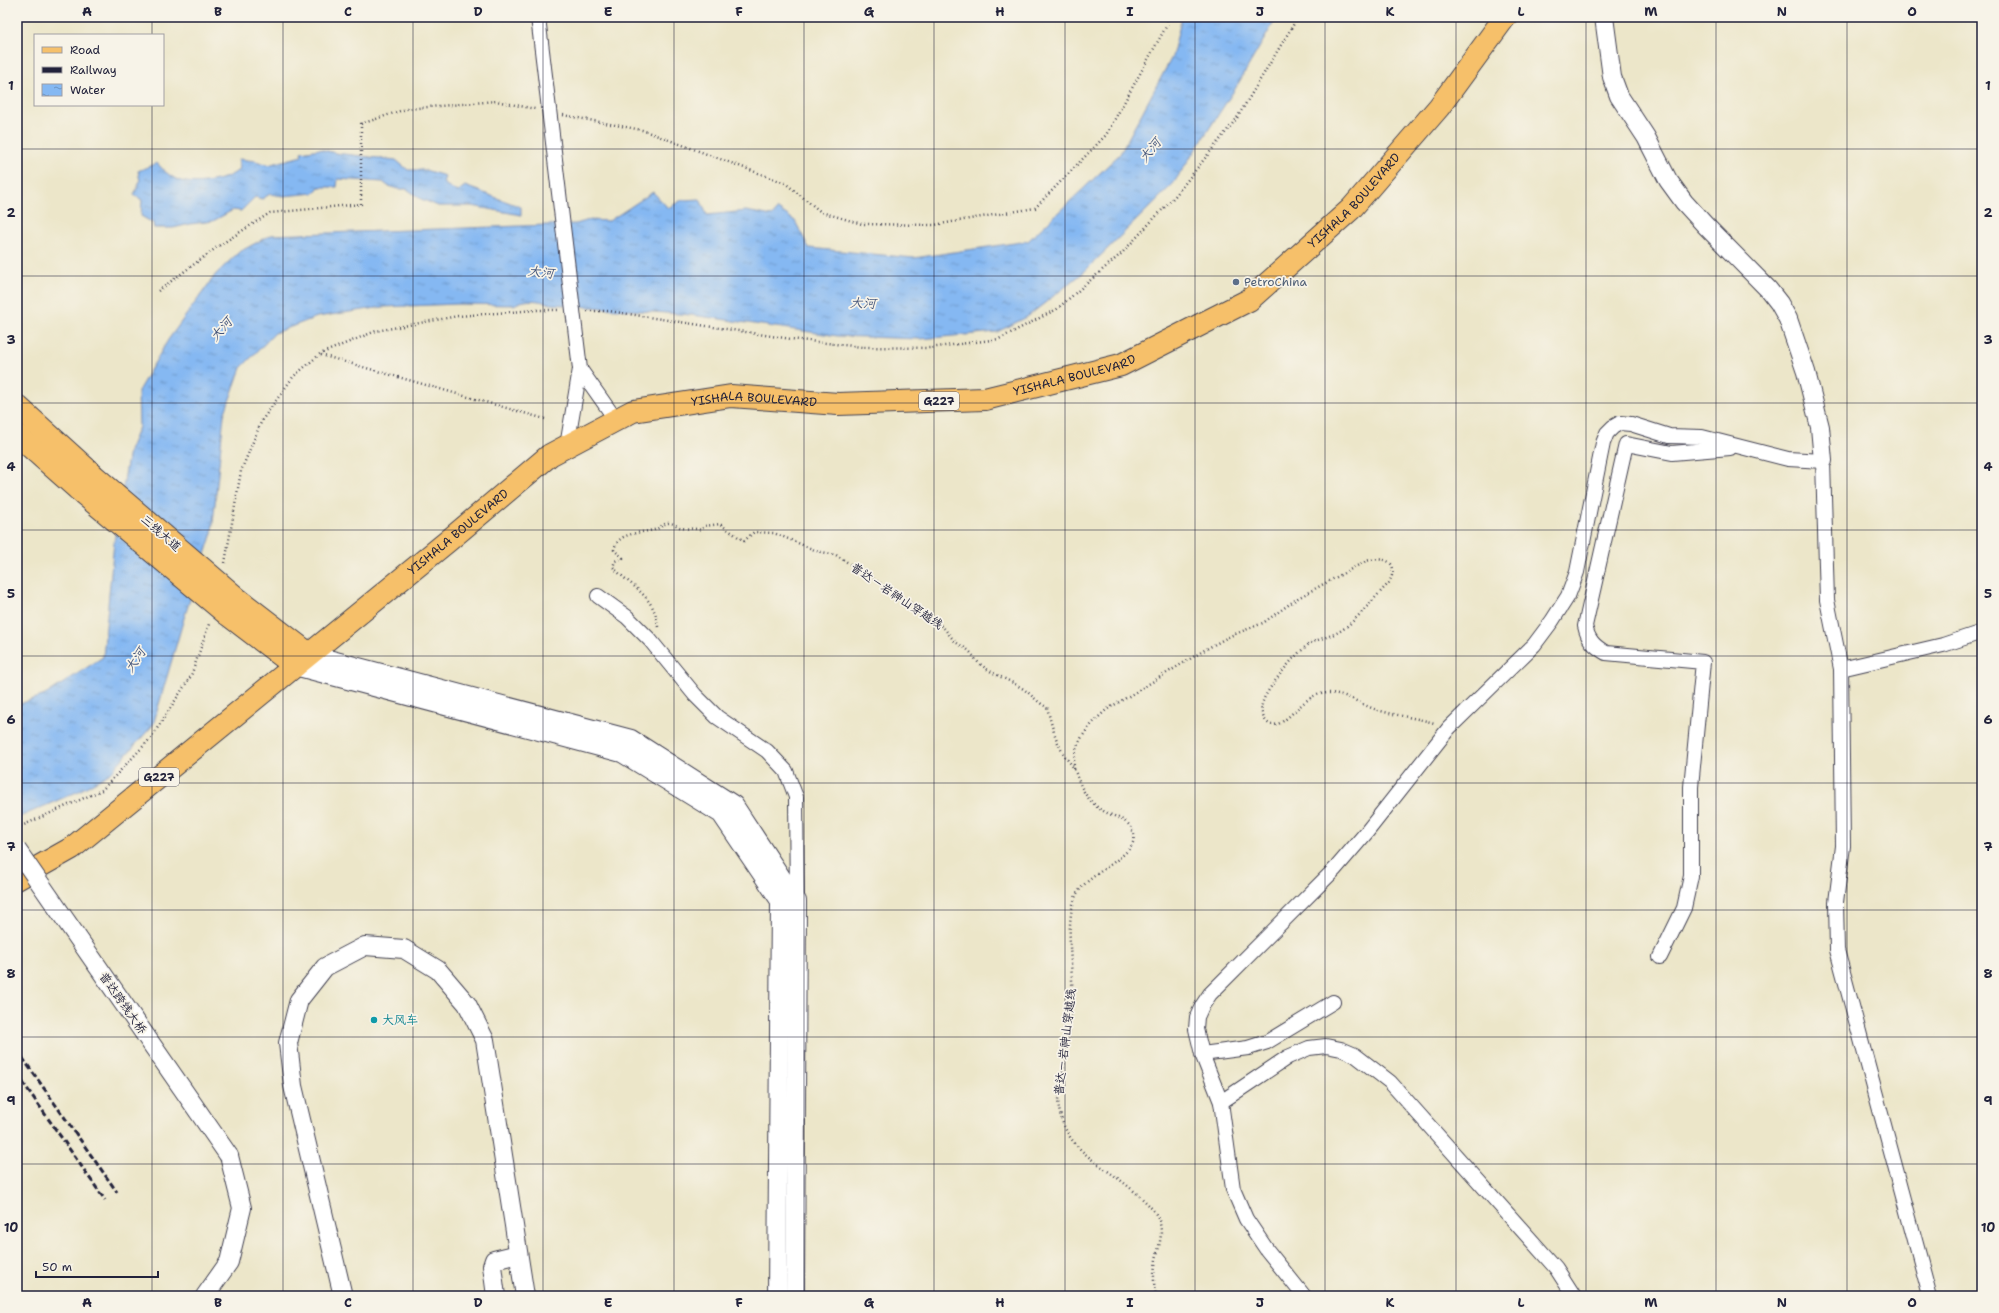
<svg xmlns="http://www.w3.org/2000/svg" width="1999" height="1313" viewBox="0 0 1999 1313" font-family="'Shantell Sans','LXGW WenKai TC',sans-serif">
<defs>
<pattern id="water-ripples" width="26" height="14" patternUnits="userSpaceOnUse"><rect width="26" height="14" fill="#85b8f2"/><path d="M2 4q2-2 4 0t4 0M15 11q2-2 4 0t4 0" fill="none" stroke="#6c95c5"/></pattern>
</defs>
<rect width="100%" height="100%" fill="#f7f3e8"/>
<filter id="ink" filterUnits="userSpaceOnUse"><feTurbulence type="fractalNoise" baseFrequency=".025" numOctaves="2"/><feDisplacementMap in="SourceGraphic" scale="8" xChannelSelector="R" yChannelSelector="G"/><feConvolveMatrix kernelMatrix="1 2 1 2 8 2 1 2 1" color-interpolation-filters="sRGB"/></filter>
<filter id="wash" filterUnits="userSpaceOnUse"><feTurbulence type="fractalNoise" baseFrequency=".012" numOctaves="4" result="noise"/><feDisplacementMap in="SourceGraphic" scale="16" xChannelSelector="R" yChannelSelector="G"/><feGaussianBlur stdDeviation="0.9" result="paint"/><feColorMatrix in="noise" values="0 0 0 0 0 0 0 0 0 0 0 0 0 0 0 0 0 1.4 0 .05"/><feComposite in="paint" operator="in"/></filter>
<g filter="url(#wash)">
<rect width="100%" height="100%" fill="#ece6c9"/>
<!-- water -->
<g fill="url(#water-ripples)" stroke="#546d96">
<path d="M1182,17H1277L1235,89L1173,184L1084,272L1027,317L997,332L920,339L838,336L692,315L551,304C538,300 526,298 514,305L458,304L383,307L317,317L275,333L241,368L224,415L212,533L184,618L153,725L109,774L79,791L17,818V705L45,695L103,657L114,542L129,451L139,427L138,391L168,340L216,274L239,252L271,235L576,224L589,220L609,221L653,192L668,208L682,200L700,199L707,215L746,211L772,216L778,209L795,221L809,248L914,258L1028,241L1120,154L1172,57Z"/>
<path d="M320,149L335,153L396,160L408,170H425L445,176L443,183L457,192L465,186L521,207V215L472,206H438L421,199L407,189H398L388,186L383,182L338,179L337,187H319L314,193L283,196L270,194L262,199L255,197L241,211L233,210L213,221L190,224L173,228H154L153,223L141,216L142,200L134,195L140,181L138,171L157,163C162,169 168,175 176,179C190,187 231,181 240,168L238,159L256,161L268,165L302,156L301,152Z"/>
</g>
</g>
<g filter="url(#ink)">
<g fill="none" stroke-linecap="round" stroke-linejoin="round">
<defs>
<g id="minor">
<path d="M580,369L616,420"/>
<path d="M567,446L580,369"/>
<path d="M598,596L627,617L650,640L695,695L717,717L767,751L786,771L796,797L797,901"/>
<path d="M1841,669L1943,645L1982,632"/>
<path d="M1660,957L1684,908L1691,876V787L1703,662L1606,653C1594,646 1588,640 1585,626L1626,444L1672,453L1730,448"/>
<path d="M1202,1054L1248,1048L1267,1042L1333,1002"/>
<path d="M1221,1102L1288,1057L1309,1048L1326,1046L1341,1049L1355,1055L1390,1082L1556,1268L1574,1296"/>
<path d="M1304,1296L1267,1250L1246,1219L1233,1189L1221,1102L1202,1054L1196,1029L1197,1017L1202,1006L1210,994L1335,869L1366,833L1449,728L1534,645L1552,621L1568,596L1577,572L1603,443L1607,433L1613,427L1620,423L1631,424L1669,436L1702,437L1788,459L1823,461L1827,600L1841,669L1843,846L1836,902L1837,950L1930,1296"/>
</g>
<g id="tertiary">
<path d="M1604,17L1612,77L1619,96L1646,137L1668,180L1684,202L1705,225L1768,289L1779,303L1788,319L1806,372L1820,427L1823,461"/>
<path d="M309,654L631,739L734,805L797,901L795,1296"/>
<path d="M295,666L622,753L721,814L780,901L777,1296"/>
<path d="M205,1296L229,1262L242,1208L229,1156"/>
<path d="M343,1296L293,1086L288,1043L299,1000L325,967L365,946L404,949L438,970L467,1004L485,1040L525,1296"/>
<path d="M496,1296L492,1266L494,1260L518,1254"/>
</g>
<g id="primary">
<path d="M17,406L92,474"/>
<path d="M17,435L79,490"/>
<path d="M239,600L309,654"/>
<path d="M227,614L295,666"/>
</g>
<g id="trunk">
<path id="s1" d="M17,879L72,848L448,541L550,455L633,411L731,396L838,404L985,399L1121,365L1249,300L1351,209L1439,107L1505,17"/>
</g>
</defs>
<!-- minor casing -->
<use href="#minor" stroke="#403f50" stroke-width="16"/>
<!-- tertiary casing -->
<use href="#tertiary" stroke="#403f50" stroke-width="20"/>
<!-- primary casing -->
<use href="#primary" stroke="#403f50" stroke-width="24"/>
<!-- trunk casing -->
<use href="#trunk" stroke="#403f50" stroke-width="24"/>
<!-- path -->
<g stroke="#403f50" stroke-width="2.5" stroke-dasharray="1 3" stroke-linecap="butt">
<path d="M563,115L642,130L785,183L821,212L862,224L934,225L1035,208L1106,135L1167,25V17"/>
<path d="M158,291L220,245L270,213L361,204V124L406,109L496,101L535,109"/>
<path d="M587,311H609L791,339L862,347L929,348L999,339L1057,309L1122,253L1175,196L1237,118L1298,17"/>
<path d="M321,355L545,419"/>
<path d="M225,563L241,471L262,420L293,377L320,354L376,331L458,316L536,310H558"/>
<path d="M658,627C655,595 632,588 613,567L615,561L623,558L614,550C617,532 641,533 654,530C660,529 663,522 671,523C675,524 678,527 682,528C689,529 695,528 701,530L705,526L720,524L744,541L754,532L774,533L817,551L836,555L928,614L932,623C944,624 945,631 953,639C957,645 966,647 970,652C974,656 976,661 980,664C992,674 1007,679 1020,687C1031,693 1037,703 1047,707C1051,723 1055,739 1063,753C1066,759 1072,764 1075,771C1080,784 1083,794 1094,804C1104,816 1127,816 1133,831C1143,856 1084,872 1075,898C1064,928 1074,968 1072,1000C1071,1033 1063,1067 1058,1100C1062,1152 1102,1162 1136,1193C1144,1200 1152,1207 1157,1216C1166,1233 1157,1248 1155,1266C1153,1276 1154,1286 1156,1296"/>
<path d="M1074,769C1072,743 1088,727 1106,710L1208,648L1230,636L1263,623L1298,598L1366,561C1386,556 1401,562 1388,584C1374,598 1361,615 1346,627C1335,636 1323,637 1311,643C1298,650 1268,687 1263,701C1261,706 1261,711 1263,716C1272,737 1290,715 1298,708C1304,702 1313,695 1321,694C1344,689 1360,706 1381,711C1399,716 1417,718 1434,723"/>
<path d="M17,828L102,790L151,738L191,676L209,624"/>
</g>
<!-- minor -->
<use href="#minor" stroke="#fff" stroke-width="14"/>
<!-- tertiary -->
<use href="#tertiary" stroke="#fff" stroke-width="18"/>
<!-- primary -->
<use href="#primary" stroke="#f6c06b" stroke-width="22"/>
<!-- trunk -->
<use href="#trunk" stroke="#f6c06b" stroke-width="22"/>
<!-- rail -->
<g stroke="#22223b" stroke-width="3" stroke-dasharray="6 3" stroke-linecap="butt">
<path d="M17,1050L117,1192"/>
<path d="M17,1074L105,1200"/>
</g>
<defs>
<path id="minor-bridge" d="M538,17L580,369"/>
<path id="tertiary-bridge" d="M17,850L229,1156"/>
<g id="primary-bridge">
<path d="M92,474L239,600"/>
<path d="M79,490L227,614"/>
</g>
</defs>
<!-- minor-bridge casing -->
<use href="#minor-bridge" stroke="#403f50" stroke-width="16" stroke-linecap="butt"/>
<!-- tertiary-bridge casing -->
<use href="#tertiary-bridge" stroke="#403f50" stroke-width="20" stroke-linecap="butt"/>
<!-- primary-bridge casing -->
<use href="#primary-bridge" stroke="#403f50" stroke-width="24" stroke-linecap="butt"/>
<!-- minor-bridge -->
<use href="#minor-bridge" stroke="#fff" stroke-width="14"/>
<!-- tertiary-bridge -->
<use href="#tertiary-bridge" stroke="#fff" stroke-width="18"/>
<!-- primary-bridge -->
<use href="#primary-bridge" stroke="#f6c06b" stroke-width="22"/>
</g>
</g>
<!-- grid -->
<path fill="none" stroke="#22223b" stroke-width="1" stroke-opacity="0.55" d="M152,17V35M283,17V1296M413,17V1296M543,17V1296M674,17V1296M804,17V1296M934,17V1296M1065,17V1296M1195,17V1296M1325,17V1296M1456,17V1296M1586,17V1296M1716,17V1296M1847,17V1296M152,105V1296M17,149H1982M17,276H1982M17,403H1982M17,530H1982M17,656H1982M17,783H1982M17,910H1982M17,1037H1982M17,1164H1982"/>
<!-- markers -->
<circle fill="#5c6f8a" stroke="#f7f3e8" stroke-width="1.5" cx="1236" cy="282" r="4"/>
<circle fill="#0f9aa8" stroke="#f7f3e8" stroke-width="1.5" cx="374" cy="1020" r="4"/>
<g text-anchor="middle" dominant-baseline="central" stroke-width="3.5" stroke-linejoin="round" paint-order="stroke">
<!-- shield labels -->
<g fill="#f7f3e8" stroke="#62616f" stroke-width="1">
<rect x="919" y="392" width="40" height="18" rx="3"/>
<rect x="139" y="768" width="40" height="18" rx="3"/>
</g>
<g font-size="11" font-weight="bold" fill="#22223b">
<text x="939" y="401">G227</text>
<text x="159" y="777">G227</text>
</g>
<!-- street labels -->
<g font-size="12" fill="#22223b" stroke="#f7f3e8">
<text stroke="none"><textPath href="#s1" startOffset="1558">YISHALA BOULEVARD</textPath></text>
<text stroke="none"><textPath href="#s1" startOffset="1222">YISHALA BOULEVARD</textPath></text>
<text stroke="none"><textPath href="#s1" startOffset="898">YISHALA BOULEVARD</textPath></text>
<text stroke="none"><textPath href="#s1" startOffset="562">YISHALA BOULEVARD</textPath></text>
<text transform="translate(161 533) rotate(41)">三线大道</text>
<text transform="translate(897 596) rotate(34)">普达－岩神山穿越线</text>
<text transform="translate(123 1003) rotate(55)">普达跨线大桥</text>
<text transform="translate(1065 1042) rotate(-83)">普达－岩神山穿越线</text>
</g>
<!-- service labels -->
<g font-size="12" fill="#4e5e75" stroke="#f7f3e8" text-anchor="start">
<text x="1244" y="282">PetroChina</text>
</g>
<!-- culture labels -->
<g font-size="12" fill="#0d838f" stroke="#f7f3e8" text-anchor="start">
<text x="382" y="1020">大风车</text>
</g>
<!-- water labels -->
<g font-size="13" font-style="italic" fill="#45567b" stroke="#f7f3e8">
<text transform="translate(1150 150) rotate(-51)">大河</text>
<text transform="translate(541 272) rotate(6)">大河</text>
<text transform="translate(863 303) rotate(2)">大河</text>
<text transform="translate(221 329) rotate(-48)">大河</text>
<text transform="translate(135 660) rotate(-56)">大河</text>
</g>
</g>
<!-- margin -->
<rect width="1999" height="1313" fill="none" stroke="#f7f3e8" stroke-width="44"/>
<!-- legend -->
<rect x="34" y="34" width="130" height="72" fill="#f7f3e8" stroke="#a29fa3"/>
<rect x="42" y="47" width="20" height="6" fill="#f6c06b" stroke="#a29fa3"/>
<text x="70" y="54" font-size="12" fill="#22223b">Road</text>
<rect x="42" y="67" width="20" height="6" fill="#22223b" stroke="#a29fa3"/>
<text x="70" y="74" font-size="12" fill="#22223b">Railway</text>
<rect x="42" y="84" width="20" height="12" fill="url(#water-ripples)" stroke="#a29fa3"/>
<text x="70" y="94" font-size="12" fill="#22223b">Water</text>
<!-- scale -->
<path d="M36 1271v6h122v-6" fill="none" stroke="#22223b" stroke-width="2"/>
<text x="42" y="1271" font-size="12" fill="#22223b" stroke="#f7f3e8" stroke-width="3" paint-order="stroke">50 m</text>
<rect x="22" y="22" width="1955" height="1269" fill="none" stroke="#22223b" stroke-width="1.5"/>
<g font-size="13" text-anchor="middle" font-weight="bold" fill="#22223b">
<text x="87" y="16">A</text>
<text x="218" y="16">B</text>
<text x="348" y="16">C</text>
<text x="478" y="16">D</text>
<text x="608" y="16">E</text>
<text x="739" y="16">F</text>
<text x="869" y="16">G</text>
<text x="1000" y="16">H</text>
<text x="1130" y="16">I</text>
<text x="1260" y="16">J</text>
<text x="1390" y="16">K</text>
<text x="1521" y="16">L</text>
<text x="1651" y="16">M</text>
<text x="1782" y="16">N</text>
<text x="1912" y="16">O</text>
<text x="11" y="90">1</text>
<text x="1988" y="90">1</text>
<text x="11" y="217">2</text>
<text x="1988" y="217">2</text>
<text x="11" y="344">3</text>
<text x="1988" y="344">3</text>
<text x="11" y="471">4</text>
<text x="1988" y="471">4</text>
<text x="11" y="598">5</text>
<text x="1988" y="598">5</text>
<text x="11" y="724">6</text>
<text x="1988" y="724">6</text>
<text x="11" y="851">7</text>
<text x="1988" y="851">7</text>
<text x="11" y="978">8</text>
<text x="1988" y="978">8</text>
<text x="11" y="1105">9</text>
<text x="1988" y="1105">9</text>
<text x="11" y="1232">10</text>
<text x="1988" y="1232">10</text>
<text x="87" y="1307">A</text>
<text x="218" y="1307">B</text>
<text x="348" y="1307">C</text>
<text x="478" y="1307">D</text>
<text x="608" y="1307">E</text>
<text x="739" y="1307">F</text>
<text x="869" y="1307">G</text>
<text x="1000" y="1307">H</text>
<text x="1130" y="1307">I</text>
<text x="1260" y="1307">J</text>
<text x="1390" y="1307">K</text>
<text x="1521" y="1307">L</text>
<text x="1651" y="1307">M</text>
<text x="1782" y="1307">N</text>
<text x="1912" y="1307">O</text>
</g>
</svg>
